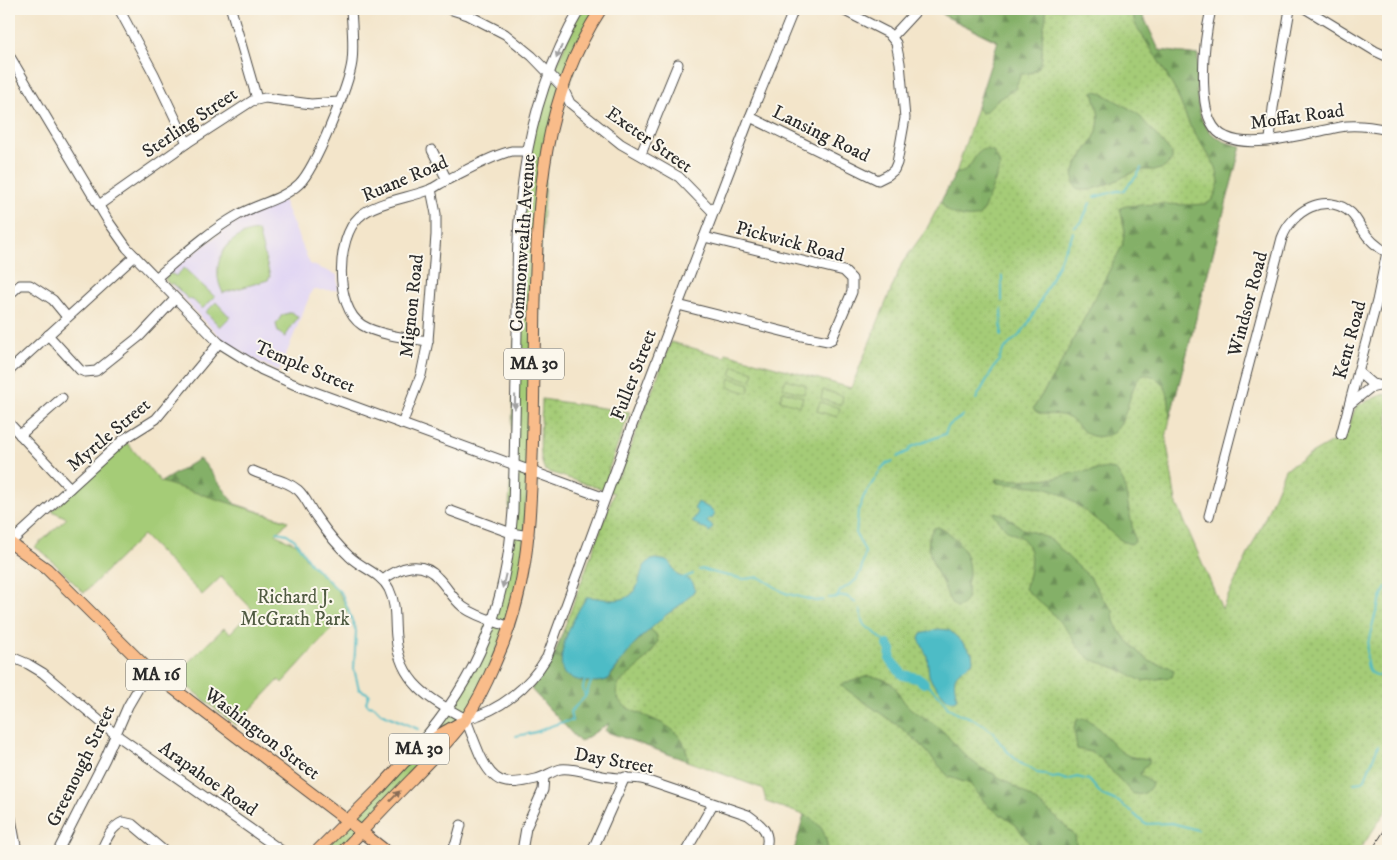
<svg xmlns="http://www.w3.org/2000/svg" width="1397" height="860" viewBox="0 0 1397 860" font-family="'IM FELL DW Pica',serif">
<defs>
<pattern id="grass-dots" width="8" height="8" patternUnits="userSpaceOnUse" patternTransform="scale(1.25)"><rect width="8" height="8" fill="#a5cc77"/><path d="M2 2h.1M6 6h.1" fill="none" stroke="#8eaf67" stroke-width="1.8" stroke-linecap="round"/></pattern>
<pattern id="forest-firs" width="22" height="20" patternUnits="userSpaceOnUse" patternTransform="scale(1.25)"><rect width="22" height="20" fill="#84b068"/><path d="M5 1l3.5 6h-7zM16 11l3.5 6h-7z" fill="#6c8f56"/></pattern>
</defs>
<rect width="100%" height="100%" fill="#fbf7ec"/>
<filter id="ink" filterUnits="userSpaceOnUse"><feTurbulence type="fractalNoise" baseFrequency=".02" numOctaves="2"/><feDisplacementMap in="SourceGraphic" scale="10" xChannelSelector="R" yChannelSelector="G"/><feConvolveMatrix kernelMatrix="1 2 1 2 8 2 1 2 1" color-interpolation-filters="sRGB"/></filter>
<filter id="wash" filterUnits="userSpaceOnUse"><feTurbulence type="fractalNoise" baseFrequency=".0096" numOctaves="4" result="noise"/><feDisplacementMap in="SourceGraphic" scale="20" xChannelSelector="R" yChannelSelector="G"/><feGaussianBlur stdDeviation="1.12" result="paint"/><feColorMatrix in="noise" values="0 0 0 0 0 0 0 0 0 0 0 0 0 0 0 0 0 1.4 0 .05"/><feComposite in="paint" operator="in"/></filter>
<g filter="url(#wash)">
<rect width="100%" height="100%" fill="#f3e5ca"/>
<!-- built -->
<path fill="#e0d4f4" d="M283,200L310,264L337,275L338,290H312L279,372L251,358L224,340L201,318L165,278L166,275L230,226L257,211Z"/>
<!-- grass -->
<path fill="url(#grass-dots)" stroke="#687c51" d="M945,9H1140L1159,50L1198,55C1196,96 1190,138 1241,146L1170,418L1166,438L1176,502L1222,609L1265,518L1285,469L1346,434L1356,406L1381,395L1388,394V808L1359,851H794L804,815L766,802L764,793L761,788L605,731L609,723L580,742L531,689L546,670L555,653L614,493L546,471C536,460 542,415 542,399L630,412L608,471L619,476L671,342L725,357L726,353L851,388L902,263L926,230L956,173L998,42L943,15Z"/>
<!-- forest -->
<g fill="url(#forest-firs)" stroke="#586e4a">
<path d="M945,9H1046C1047,17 1044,25 1043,33C1040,52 1049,74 1021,74L1015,89L997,100L985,112L981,113L977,107L998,41L943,15Z"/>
<path d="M1132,9H1140L1159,50L1198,55C1196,95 1190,138 1241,146L1170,418C1169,403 1170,388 1157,379C1126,357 1134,428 1108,435C1082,442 1082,423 1065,416C1055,412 1041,418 1033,409L1060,365L1122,246L1125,231L1120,208L1126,206L1157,204L1189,205L1206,204L1212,200L1216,192L1219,182L1216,167L1190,126L1177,94L1163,68L1135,24Z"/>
<path d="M1094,91L1100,92L1137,113L1172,154V160L1164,168L1157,170H1138L1111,183L1091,190H1078C1062,170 1091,150 1097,131C1101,114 1097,108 1093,92Z"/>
<path d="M985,149L993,151L999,162L1000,168L983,211L979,216C966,220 946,215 941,201L956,173C973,174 971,153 985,149Z"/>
<path d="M199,459L204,463L235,504L288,521L161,482Z"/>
<path d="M1109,468L1117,471L1124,483L1135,542L1130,544C1119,541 1112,533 1104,526C1086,512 1067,494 1045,487L997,483L995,481V480L998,479L1018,480L1056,478L1072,473Z"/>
<path d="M995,512L1006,516L1023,529L1039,534L1053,541L1070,559L1090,577L1103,599L1113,610L1114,621L1119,631L1139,653L1151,662L1169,667L1174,671L1172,677L1142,681L1116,668L1090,659L1076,645L1071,635L1052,613L1025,589C1029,575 1036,553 1024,540C1021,536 1015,535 1010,532C1004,529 999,520 994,515Z"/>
<path d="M938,527C958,536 969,552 969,574C969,577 967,582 967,585C967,597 970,601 957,608C949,604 947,592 943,584C936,570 920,543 934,528Z"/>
<path d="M564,629L567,634L561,657L563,671L574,679L597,682L608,680L632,646L650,629L656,634L658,641C654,651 644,661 637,668C628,677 611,684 618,698C621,705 629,709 636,712C661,723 686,729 688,761L605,731L609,723L580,742L531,689L553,659Z"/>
<path d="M868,676C904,680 893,697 914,711C927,719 941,727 950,739C958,748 967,758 977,765C983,770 991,772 997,776C1027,793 1051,811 1075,836L1077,851H1035L1016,825L989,807L970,784L949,777L919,743L900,727L840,685Z"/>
<path d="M1082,718C1096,720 1111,746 1125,754C1133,759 1140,757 1149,759V763L1143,768L1140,774C1143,779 1150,779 1152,784C1148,793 1141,797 1132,793L1100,758L1091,752L1077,749L1074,728L1077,720Z"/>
<path d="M804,815C823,825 825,831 828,851H794Z"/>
</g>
<!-- park -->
<g fill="#a5cc77" stroke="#687c51">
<path d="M580,9H601L595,17L547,143L521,589L475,704L343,851H317L404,762L467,679L507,566L520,203L535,117Z"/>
<path d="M258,231L270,276L268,280L223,293C208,265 226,233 258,231Z"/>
<path d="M184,268L215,297L202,309L193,300L188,299L172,283L170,285L165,279L168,274H172L176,276Z"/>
<path d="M216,302L230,317L220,327L206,312Z"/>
<path d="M292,312L298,317L285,337L278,332L276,324L282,315Z"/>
<path d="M734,366L754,372L751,381L731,375Z"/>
<path d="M730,378L750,384L748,393L728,387Z"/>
<path d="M786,379L806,385L804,394L783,388Z"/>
<path d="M823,390L843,396L841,405L821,399Z"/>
<path d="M783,391L803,397L800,406L780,400Z"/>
<path d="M820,402L840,408L837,417L817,411Z"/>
<path d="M127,443L161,482L288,521L276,535L299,545L306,559L336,588L349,610L282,683L279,680L236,725L174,676L224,628L230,633L253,610L221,577L202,595L143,535L84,593L44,553L35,547L67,518L52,511Z"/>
</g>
<!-- water -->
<g fill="#4ebcc6" stroke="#3c7478">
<path d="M698,502L714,511L713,513L715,514L712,519L709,518L707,522L713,526L710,532L692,522L698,512L694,509Z"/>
<path d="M655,559L669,561L677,575C686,579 694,578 695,590L683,603L666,615L637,641L607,680C594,684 576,682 564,674C554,654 575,613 587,597C599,597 610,602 622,599C647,593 633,564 655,559Z"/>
<path d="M938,629L949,630L960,640L972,653L973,660L972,663C953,675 952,676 957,698L955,701L947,699L932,682L929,675L927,656L919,639L921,634Z"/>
</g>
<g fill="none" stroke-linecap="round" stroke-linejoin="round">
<!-- stream -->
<g stroke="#4ebcc6" stroke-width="2">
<path d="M1095,197L1117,191H1124C1129,182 1138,178 1141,168"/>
<path d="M1075,227L1082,221L1090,203"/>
<path d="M1002,301V276"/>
<path d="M1001,336L1002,309"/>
<path d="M976,399L994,367C1000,362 999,357 1003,351C1009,343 1017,339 1022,332C1037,313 1046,288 1057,267C1060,263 1060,257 1063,253C1066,245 1072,240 1073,232"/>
<path d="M897,457L909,451L911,447L945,434C948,421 956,423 963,415"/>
<path d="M277,532L287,534L295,540L310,563L342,594L356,631L354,669L359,689L369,694L366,702L368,705L374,706L381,713L418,729"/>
<path d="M699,570L702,569L719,574L744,579L759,577L785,593L816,601L823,600"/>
<path d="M683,578L693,574"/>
<path d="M1386,587C1379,601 1359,658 1370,671C1373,676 1383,676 1388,677"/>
<path d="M838,596L840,591L856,580L861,570L865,553L864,549L856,535L858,511L864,496L882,468L886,464L893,461"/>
<path d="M829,598L846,596L856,603"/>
<path d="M860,609L862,621L865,626L872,630L888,645"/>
<path d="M924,683C934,690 943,697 948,708C953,709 954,712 958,714C961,716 964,715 966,716C969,717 982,724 984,725C989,729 988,730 994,732C997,742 1014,759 1023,765C1029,768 1033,768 1037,773L1044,774L1053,778L1058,777L1067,780L1077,777L1089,780L1102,795L1119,802L1131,812"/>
<path d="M585,696L583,688L585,679"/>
<path d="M1384,732L1388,722"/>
<path d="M516,736C524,734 533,734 541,730C551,726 561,721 572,721L570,712L585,697L592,680"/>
<path d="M1354,783L1362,782L1365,779L1378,746"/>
<path d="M1134,814L1145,824L1172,823L1198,830"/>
</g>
<!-- river -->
<path stroke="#4ebcc6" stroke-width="10" d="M888,645L891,650L890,660L903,675L917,678L924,683"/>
</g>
</g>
<g filter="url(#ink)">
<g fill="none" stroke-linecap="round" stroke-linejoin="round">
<defs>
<g id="minor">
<path d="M119,9L154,74L187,143"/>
<path d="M231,9L257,99"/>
<path d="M449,9L468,15L505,34L532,56L563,88L570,103L621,144L679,177L713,212"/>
<path d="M1211,9C1205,36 1202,64 1204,92C1205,109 1209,130 1226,137C1256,151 1315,130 1347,126C1361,125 1374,127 1388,130"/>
<path d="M1306,9L1375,51L1388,57"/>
<path d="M892,37L918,9"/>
<path d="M9,55L108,221L127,248L219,343L262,370L293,384L605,498"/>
<path d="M750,117L878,180L888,175L894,170L897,163L905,118L900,63L896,43L888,33L841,9"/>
<path d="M1270,140L1273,108L1290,9"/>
<path d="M432,150L447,180"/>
<path d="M641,154L678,64"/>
<path d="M99,205L187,143L252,101L265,98L311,104L339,102"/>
<path d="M156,278C182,256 208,232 238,215C257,204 282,200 299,184C315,169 349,85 352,62C354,45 352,26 351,9"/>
<path d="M9,295L20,285H30L53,300L67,317"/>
<path d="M678,305L797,335L828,341L832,339L852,292V279L844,271L704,237"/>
<path d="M48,335L80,370L85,372L96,371L140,336L175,299"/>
<path d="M428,341C408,338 378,335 362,325C334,307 336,238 359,217C374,202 409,198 429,190C436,187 442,182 449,179C465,171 495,154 512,151C517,151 522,151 527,151"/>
<path d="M9,371L135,256"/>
<path d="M1358,372L1372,384L1388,387"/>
<path d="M1350,404L1370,388L1379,386"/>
<path d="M9,423L70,488"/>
<path d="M402,424L421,375L428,341L436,235V214L431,189"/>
<path d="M20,435L62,398"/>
<path d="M1341,435L1377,301L1387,252"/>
<path d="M253,471C267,478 285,479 298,490C306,497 310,509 317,518C326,531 337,545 349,556C361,568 381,573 389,589C397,606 394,620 396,637C399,682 430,700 466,719"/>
<path d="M451,511L511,533L529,536"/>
<path d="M1209,516L1282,238C1292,211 1325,191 1351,213C1356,218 1359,224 1362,229C1369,240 1377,247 1388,253"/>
<path d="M10,543L124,439L156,419L219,343"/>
<path d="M383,580C399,567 422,559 438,578C447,587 453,599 463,607C477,617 494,621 510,627"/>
<path d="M9,656L28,664L43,673L115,734L282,851"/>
<path d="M466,719C500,711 529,687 547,657L634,420L750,117L794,9"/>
<path d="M466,719C470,731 475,743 480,755C494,785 505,786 536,779C545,777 552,771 561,769C574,767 596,776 610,777C622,779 633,777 645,780L748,815C762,825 772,833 765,851"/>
<path d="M416,748C480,676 506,606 513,511C514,451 516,392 517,332C517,280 516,225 524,173C532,116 551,58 580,9"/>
<path d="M9,808L17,851"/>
<path d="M58,851L105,759L128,706L149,670"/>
<path d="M101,851C106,840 111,827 123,822L132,824L164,851"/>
<path d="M452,851L456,843L461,825"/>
<path d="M522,851L526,828L543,790L544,777"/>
<path d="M592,851L625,777"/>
<path d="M686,851L713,804"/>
</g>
<g id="major">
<path d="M9,542L47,569L149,670L336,812L386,851"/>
<path d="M317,851L380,788L404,762L439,735L460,723"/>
<path d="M343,851C366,827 389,802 413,778C431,759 450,741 465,720C477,703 487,682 495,663C527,593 530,532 532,457C534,405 534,353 535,300C538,197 542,99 601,9"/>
</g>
</defs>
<!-- minor casing -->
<use href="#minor" stroke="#494743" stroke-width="11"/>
<!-- major casing -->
<use href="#major" stroke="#494743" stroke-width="13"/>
<!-- minor -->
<use href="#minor" stroke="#fff" stroke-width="9"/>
<!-- major -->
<use href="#major" stroke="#f9bc8a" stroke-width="11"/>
<!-- tram -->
<path stroke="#2b2b2b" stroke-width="1" d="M1371,851L1388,825"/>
</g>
<!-- one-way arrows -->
<defs><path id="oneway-solid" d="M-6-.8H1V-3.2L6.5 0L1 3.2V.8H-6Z" transform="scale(1.25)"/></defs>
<g fill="#a0a0a0">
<use href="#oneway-solid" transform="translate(559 52) rotate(113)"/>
<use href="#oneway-solid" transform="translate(515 402) rotate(91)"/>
<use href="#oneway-solid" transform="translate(504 581) rotate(103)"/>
</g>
<use fill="#886c56" href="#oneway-solid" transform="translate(395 796) rotate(-46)"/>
</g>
<g text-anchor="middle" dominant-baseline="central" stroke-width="4" stroke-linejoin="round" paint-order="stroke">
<!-- shield labels -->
<g fill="#fbf7ec" stroke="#696865" stroke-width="1">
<rect x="504" y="348.5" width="60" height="31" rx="4"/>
<rect x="126" y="659.5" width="60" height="31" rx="4"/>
<rect x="389" y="733.5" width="60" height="31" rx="4"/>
</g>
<g font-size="18" font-weight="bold" fill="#2b2b2b">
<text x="534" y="364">MA 30</text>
<text x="156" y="675">MA 16</text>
<text x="419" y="749">MA 30</text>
</g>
<!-- street labels -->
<g font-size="19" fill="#2b2b2b" stroke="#fbf7ec">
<text transform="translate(1297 117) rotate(-8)">Moffat Road</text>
<text transform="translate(190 123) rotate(-34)">Sterling Street</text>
<text transform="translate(821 134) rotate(26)">Lansing Road</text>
<text transform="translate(649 140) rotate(35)">Exeter Street</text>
<text transform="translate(405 179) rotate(-23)">Ruane Road</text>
<text transform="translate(790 242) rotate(15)">Pickwick Road</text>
<text transform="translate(523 243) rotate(-86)">Commonwealth Avenue</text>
<text transform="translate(1248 304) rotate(-75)">Windsor Road</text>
<text transform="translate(412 306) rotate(-84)">Mignon Road</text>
<text transform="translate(1350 340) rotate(-75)">Kent Road</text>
<text transform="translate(305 367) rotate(23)">Temple Street</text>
<text transform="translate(634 375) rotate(-69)">Fuller Street</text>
<text transform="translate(109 435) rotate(-40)">Myrtle Street</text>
<text transform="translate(262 734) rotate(37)">Washington Street</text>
<text transform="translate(614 761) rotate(10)">Day Street</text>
<text transform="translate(81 766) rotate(-64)">Greenough Street</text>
<text transform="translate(208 779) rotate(35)">Arapahoe Road</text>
</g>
<!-- park labels -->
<g font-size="19" fill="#505b42" stroke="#fbf7ec">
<text x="295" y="597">Richard J.<tspan x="295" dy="22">McGrath Park</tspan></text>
</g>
</g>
<!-- margin -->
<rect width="1397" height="860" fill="none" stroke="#fbf7ec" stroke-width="30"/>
</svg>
